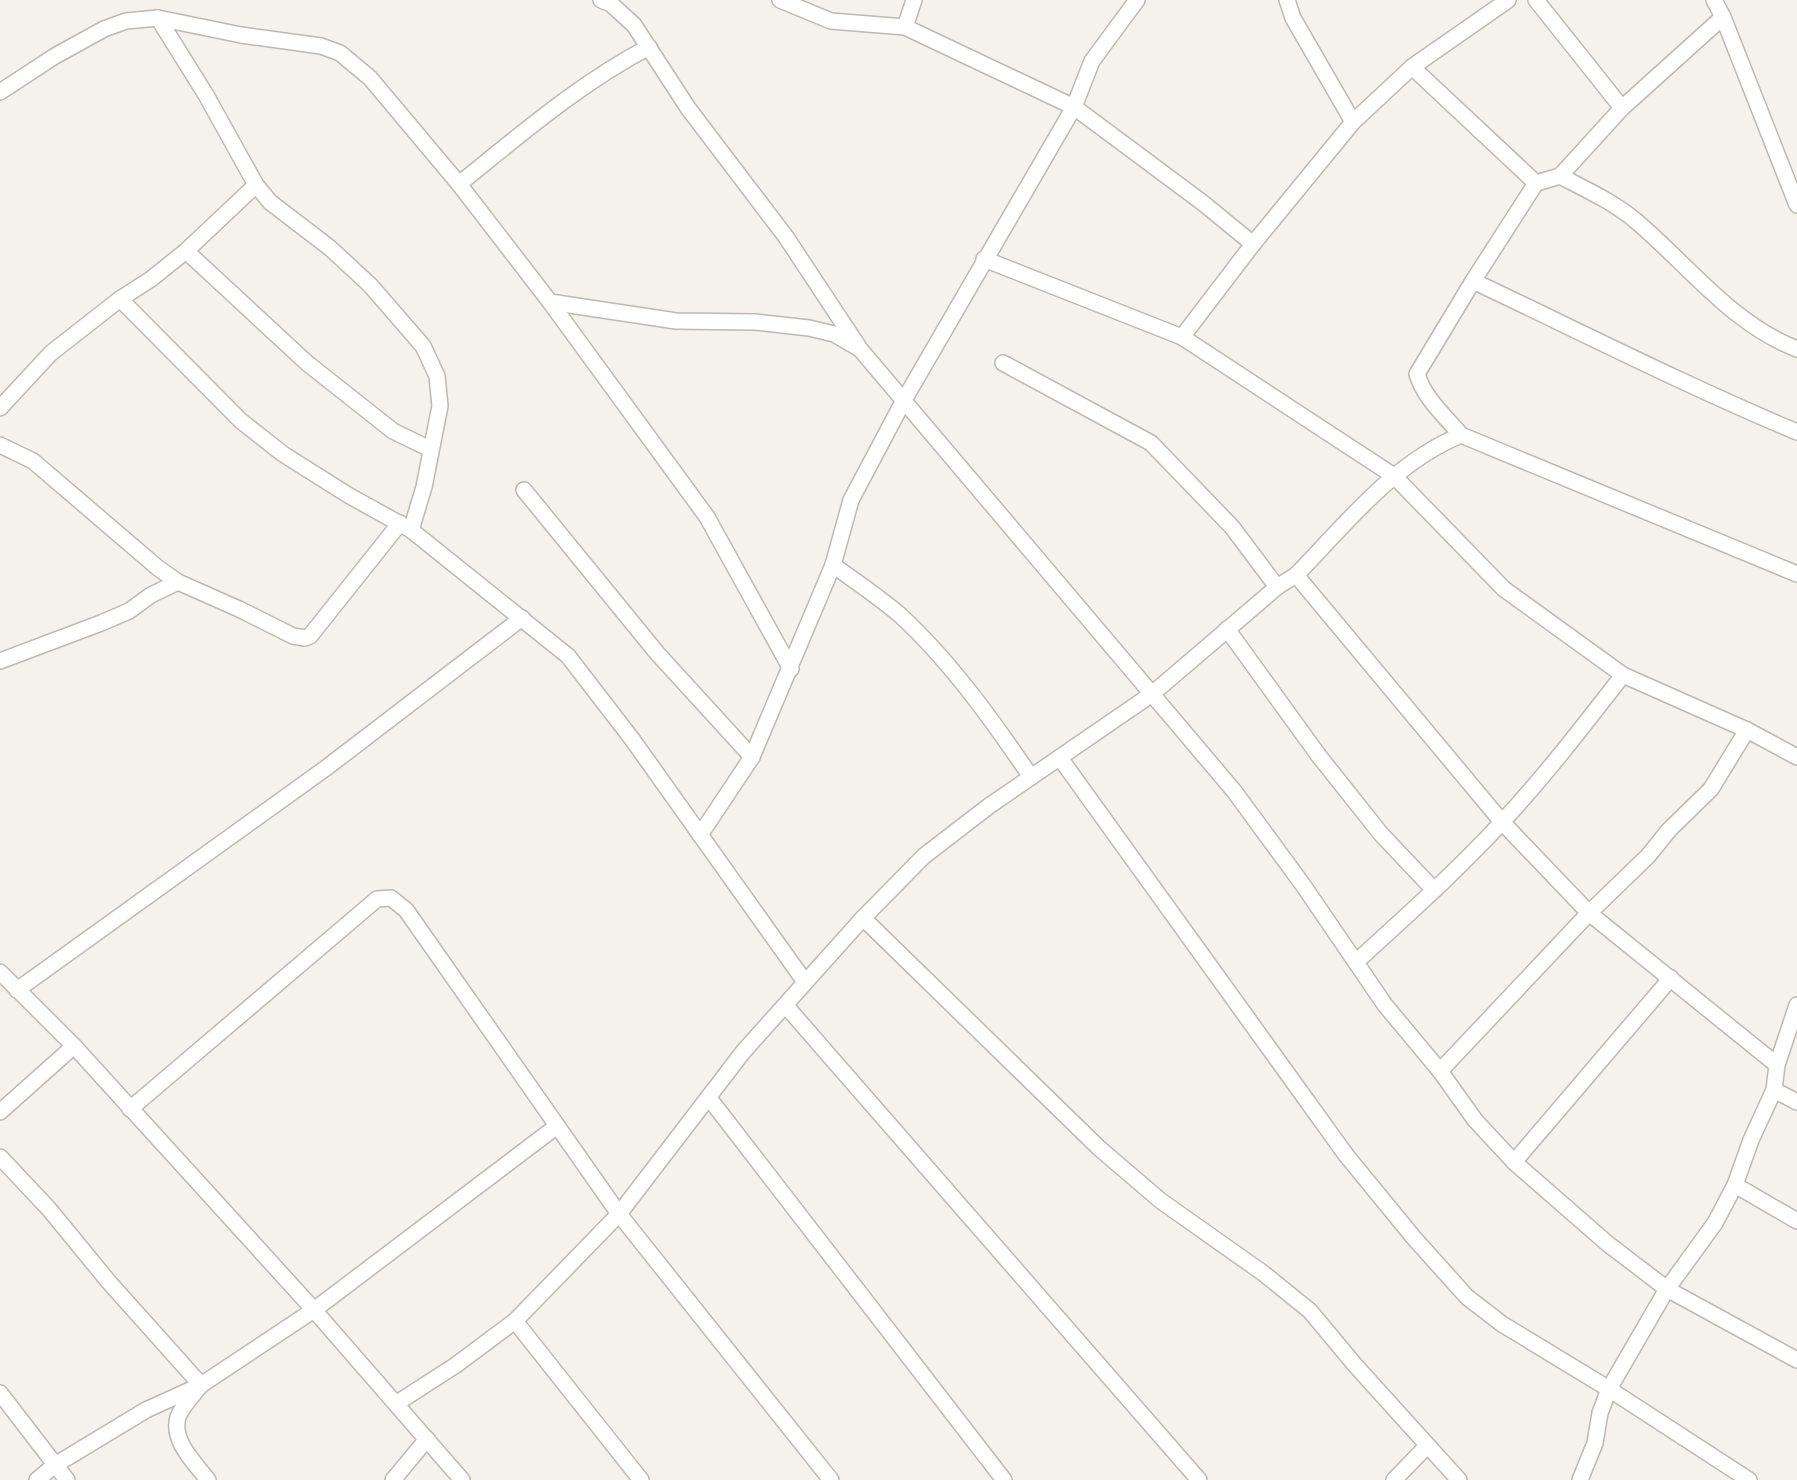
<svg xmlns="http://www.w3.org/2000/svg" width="1797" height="1480" viewBox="0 0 1797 1480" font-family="Karla,sans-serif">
<rect width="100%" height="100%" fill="#f5f1ed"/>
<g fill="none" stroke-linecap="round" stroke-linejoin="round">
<defs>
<g id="minor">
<path d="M601,0L611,4L634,25L688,108L786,237L858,346"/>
<path d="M780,0L831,21L905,27L1074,107L1203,203L1253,244"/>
<path d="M1287,0L1293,18L1353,122"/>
<path d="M1536,0L1622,108"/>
<path d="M1714,0L1723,17L1797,205"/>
<path d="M158,18L206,95L256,185L270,202L330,248L370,285L423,346L437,376L440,406L424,487L411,530"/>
<path d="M905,27L914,0"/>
<path d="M1412,67L1536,183"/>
<path d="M0,92L55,56L104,29L126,21L158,18L241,35L321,46L340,53L370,78L459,184L550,302L707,517L791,669"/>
<path d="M1560,176C1587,190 1613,202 1636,221C1688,265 1732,324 1797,349"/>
<path d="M459,184C520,135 580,83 649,47"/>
<path d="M186,251L307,363L393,431L430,449"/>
<path d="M984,259L1182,337L1394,476L1504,589L1623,675L1747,730L1797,757"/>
<path d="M1473,281C1581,332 1687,386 1797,432"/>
<path d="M120,299L241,421L283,454L348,495L411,530L568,656L632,739L805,982"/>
<path d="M550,302L676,321L755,322L809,328L834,334L860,349L1234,791L1303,885L1385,1005L1440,1071L1475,1120L1514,1162L1608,1244L1667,1289L1797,1360"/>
<path d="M1182,337L1253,244L1353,122L1412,67L1508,0"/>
<path d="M1003,363L1151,443L1232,527L1277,587"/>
<path d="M0,408L51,353L120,299L151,279L186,251L256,185"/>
<path d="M1461,435C1445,416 1424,398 1417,374L1473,281L1536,183L1560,176L1622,108L1723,17"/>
<path d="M0,445L33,461L158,568L178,582L239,609L293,636L305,638L310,636L400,523"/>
<path d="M524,490L657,653L752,757"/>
<path d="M833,565C855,581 879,597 900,615C950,661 993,721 1031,777"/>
<path d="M1296,575L1502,822L1589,913L1777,1065"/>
<path d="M1227,629L1319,756L1381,834L1434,890"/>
<path d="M0,661L101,623L129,611L151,595L178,582"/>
<path d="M1060,758L1346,1155L1414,1238L1467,1297L1502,1324L1609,1389L1749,1480"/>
<path d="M700,835L752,757L833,565L851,500L904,400L1074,107L1092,61L1137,0"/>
<path d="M863,918L1099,1148L1161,1201L1263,1273L1310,1311L1355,1365L1459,1480"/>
<path d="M1356,962C1405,917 1456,872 1502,822C1545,776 1584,725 1623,675"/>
<path d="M0,972L74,1046L314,1310L462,1480"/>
<path d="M17,990L326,768L522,618"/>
<path d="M786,1006L1199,1480"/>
<path d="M1440,1071L1589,913L1648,856L1669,830L1711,789L1747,730"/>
<path d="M1774,1090L1797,1102"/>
<path d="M709,1098L1004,1480"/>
<path d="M130,1109L377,899L391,898L406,910L619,1214L831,1480"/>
<path d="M0,1112L74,1046"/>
<path d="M0,1157L49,1209L108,1281L201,1385C194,1394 182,1406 178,1417C171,1441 195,1463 208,1480"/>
<path d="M1514,1162L1671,978"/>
<path d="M1735,1185L1797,1221"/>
<path d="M515,1321L641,1480"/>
<path d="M0,1393L67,1480"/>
<path d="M397,1403L456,1365L515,1321L619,1214L743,1052L863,918L924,856L989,806L1152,694L1277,587L1296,575C1346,524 1393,463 1461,435L1797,574"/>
<path d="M37,1480L55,1465L146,1410L201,1385L314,1310L557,1126"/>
<path d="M393,1480L427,1439"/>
<path d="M1394,1480L1427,1446"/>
<path d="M1580,1480L1595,1443L1600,1413L1609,1389L1667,1289L1715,1223L1735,1185L1751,1140L1774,1090L1777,1065L1797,1005"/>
</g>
</defs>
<!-- minor casing -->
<use href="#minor" stroke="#c0b8b0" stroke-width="18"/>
<!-- minor -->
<use href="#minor" stroke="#fff" stroke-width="15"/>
</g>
</svg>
